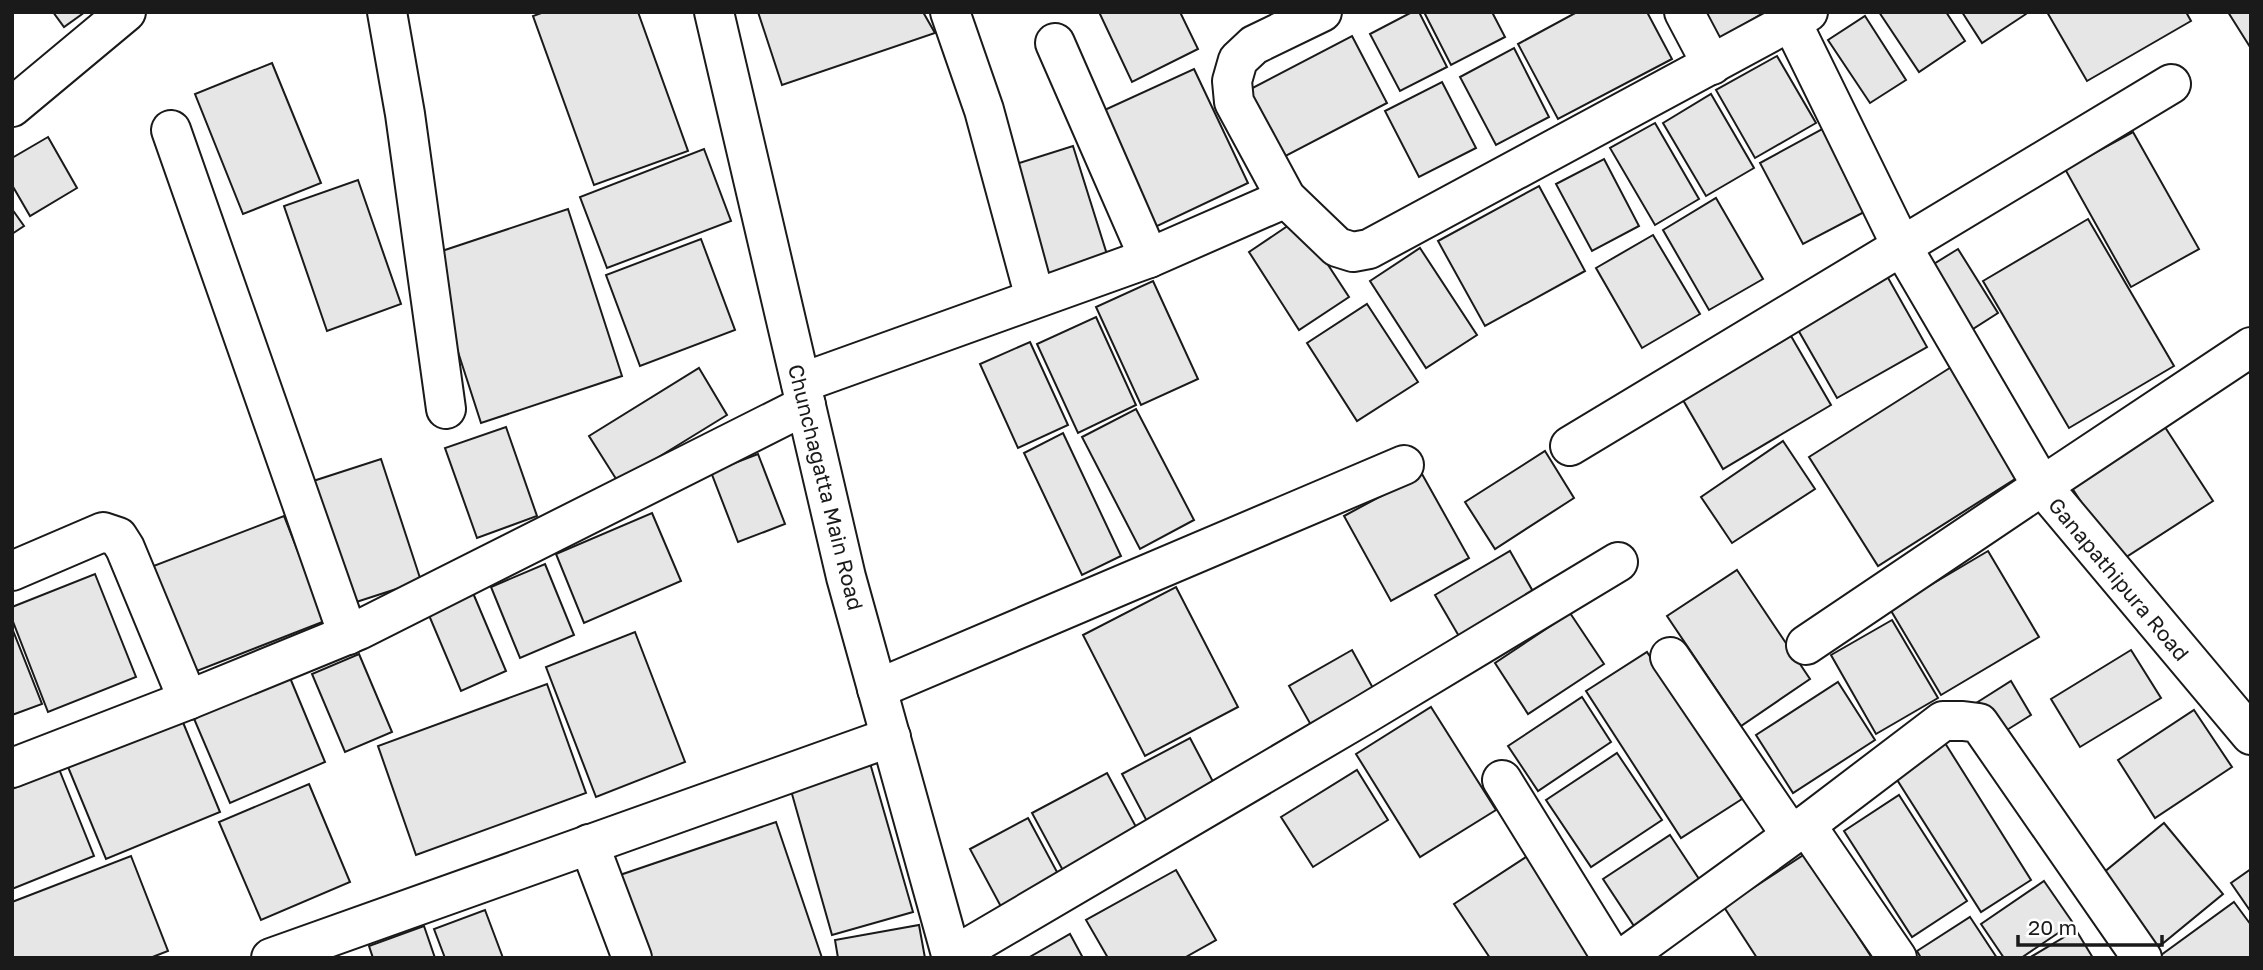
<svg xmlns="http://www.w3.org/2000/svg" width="2263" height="970" viewBox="0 0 2263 970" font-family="'Golos Text',sans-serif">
<rect width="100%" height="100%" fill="#fff"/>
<!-- building -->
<g fill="#e6e6e6" stroke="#1a1a1a" stroke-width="2">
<path d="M53,12H85L64,27Z"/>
<path d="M544,12H638L688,151L594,185L533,16Z"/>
<path d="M758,12H923L935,33L782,85Z"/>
<path d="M1099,12H1180L1198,49L1132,82Z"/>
<path d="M1412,12H1419L1447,67L1400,91L1370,34Z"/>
<path d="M1424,12H1492L1505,37L1451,65Z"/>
<path d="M1577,12H1647L1672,59L1558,119L1518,44Z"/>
<path d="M1698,12H1765L1715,41Z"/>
<path d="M1879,12H1946L1965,41L1919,72Z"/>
<path d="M1962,12H2025L2026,14L1982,43Z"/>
<path d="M2047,12H2186L2191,21L2087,81Z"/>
<path d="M2228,12H2251L2250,47Z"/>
<path d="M1865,16L1906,80L1870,103L1828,40Z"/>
<path d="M1352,36L1387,103L1276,161L1241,94Z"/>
<path d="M1514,48L1549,117L1496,145L1460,77Z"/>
<path d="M1777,56L1816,123L1755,158L1716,90Z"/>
<path d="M272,63L321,183L243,214L195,94Z"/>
<path d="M1194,69L1248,183L1153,228L1098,113Z"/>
<path d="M1442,82L1476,148L1419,177L1385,111Z"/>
<path d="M1711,94L1754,168L1706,196L1663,123Z"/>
<path d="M1655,123L1699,199L1655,225L1610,148Z"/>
<path d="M1824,128L1868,210L1803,244L1760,163Z"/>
<path d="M2133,132L2199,249L2131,287L2065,169Z"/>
<path d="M48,137L77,188L30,216L12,185V158Z"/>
<path d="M1073,146L1110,264L1051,282L1016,164Z"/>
<path d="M704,149L731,221L607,268L580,197Z"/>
<path d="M1604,159L1639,226L1592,251L1556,184Z"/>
<path d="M358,180L401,304L327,331L284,206Z"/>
<path d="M1539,186L1585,271L1485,326L1438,241Z"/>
<path d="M1716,198L1763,279L1709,310L1663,230Z"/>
<path d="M12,209L24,226L12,234Z"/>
<path d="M568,209L622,376L481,423L427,256Z"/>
<path d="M1298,219L1349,297L1299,330L1249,252Z"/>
<path d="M2088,219L2174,366L2069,428L1983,281Z"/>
<path d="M1653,235L1700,314L1642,348L1596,268Z"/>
<path d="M701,239L735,330L640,366L606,275Z"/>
<path d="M1420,248L1477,335L1426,368L1370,281Z"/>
<path d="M1958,249L1998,313L1965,334L1924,270Z"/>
<path d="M1887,276L1927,347L1837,398L1797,328Z"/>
<path d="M1153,281L1198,379L1141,405L1096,307Z"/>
<path d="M1367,304L1418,382L1357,421L1307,343Z"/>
<path d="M1096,317L1136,405L1078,433L1037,344Z"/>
<path d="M1791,336L1831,405L1723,469L1683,400Z"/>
<path d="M1030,342L1068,425L1018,448L980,364Z"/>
<path d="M1956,364L2026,472L1878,566L1809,457Z"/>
<path d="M699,368L727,415L618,482L589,436Z"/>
<path d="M1136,409L1194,520L1140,549L1082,437Z"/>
<path d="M2161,421L2213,501L2120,561L2068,482Z"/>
<path d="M506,427L537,516L477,538L445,448Z"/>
<path d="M1063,433L1121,556L1082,575L1024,453Z"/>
<path d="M1783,441L1815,489L1732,543L1701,497Z"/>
<path d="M1545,451L1574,498L1495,549L1465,502Z"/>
<path d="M758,454L785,524L738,542L711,472Z"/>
<path d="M381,459L421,581L344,606L304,484Z"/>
<path d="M1422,474L1469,558L1391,601L1344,516Z"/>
<path d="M652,513L681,581L584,623L556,554Z"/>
<path d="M284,516L325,621L184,676L143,570Z"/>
<path d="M1510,551L1535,595L1460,638L1435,595Z"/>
<path d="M1988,551L2039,637L1941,695L1890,609Z"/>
<path d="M545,564L574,635L520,658L491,587Z"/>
<path d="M1737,570L1810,679L1741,726L1667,616Z"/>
<path d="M95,574L136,677L48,712L12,619V607Z"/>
<path d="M1176,587L1238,707L1145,756L1083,635Z"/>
<path d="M473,593L506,671L461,691L428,613Z"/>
<path d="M1570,613L1604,664L1528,714L1495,663Z"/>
<path d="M1892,620L1938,698L1876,734L1831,655Z"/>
<path d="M12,628L42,704L12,715Z"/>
<path d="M635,632L685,762L596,797L546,667Z"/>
<path d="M1352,650L1379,699L1316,734L1289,686Z"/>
<path d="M2131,650L2161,698L2080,747L2051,699Z"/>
<path d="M1647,652L1742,799L1681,838L1586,691Z"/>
<path d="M359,654L392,732L345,752L312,674Z"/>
<path d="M288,673L325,762L230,803L192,714Z"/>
<path d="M2011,681L2031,715L1994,738L1973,705Z"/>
<path d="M1838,682L1875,740L1793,793L1756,735Z"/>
<path d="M547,684L586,793L416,855L378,746Z"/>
<path d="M1582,697L1611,742L1538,791L1508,746Z"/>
<path d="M1431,707L1496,810L1420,857L1356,754Z"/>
<path d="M2194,710L2232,767L2155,818L2118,760Z"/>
<path d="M182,720L220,812L106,859L68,767Z"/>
<path d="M1190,738L1219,793L1151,829L1122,774Z"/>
<path d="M1945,743L2031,880L1981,912L1894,775Z"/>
<path d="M1617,753L1662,820L1591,867L1546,800Z"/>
<path d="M870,763L913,912L832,935L790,787Z"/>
<path d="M59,769L94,856L12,889V789Z"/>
<path d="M1357,770L1388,820L1313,867L1281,817Z"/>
<path d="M1107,773L1142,838L1067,878L1032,813Z"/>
<path d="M309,784L350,882L261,920L219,822Z"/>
<path d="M1899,795L1967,901L1912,937L1844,831Z"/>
<path d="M1028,818L1064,885L1006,916L970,849Z"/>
<path d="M776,822L822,958H644L617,876Z"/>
<path d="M2164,823L2223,894L2156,949L2097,878Z"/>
<path d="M1670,835L1701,882L1634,926L1603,879Z"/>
<path d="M1805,854L1872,958H1757L1724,907Z"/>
<path d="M1529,855L1592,958H1490L1454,904Z"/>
<path d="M131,856L168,951L150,958H12V902Z"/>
<path d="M2251,869V912L2231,883Z"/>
<path d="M1176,870L1216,940L1184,958H1108L1086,920Z"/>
<path d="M2044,881L2073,923L2021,958H2004L1981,924Z"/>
<path d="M2234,902L2251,925V958H2157Z"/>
<path d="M485,910L503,958H445L434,929Z"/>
<path d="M1970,917L1997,958H1921L1917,951Z"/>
<path d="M919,925L925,958H838L835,940Z"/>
<path d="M424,926L435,958H373L369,946Z"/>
<path d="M2076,930L2093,958H2029Z"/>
<path d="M1070,934L1083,958H1028Z"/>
</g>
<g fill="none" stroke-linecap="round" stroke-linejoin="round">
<defs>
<g id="minor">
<path d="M387,12L405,114L446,409"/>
<path d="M714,12L846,577L952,958"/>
<path d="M950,12L984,110L1035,298"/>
<path d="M1322,12L1254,45L1238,60L1232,81L1234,102L1286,198L1337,247L1353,252L1369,249L1808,12"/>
<path d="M1684,12L1712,65"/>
<path d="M1791,21L1901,245L2042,486L1806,645"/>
<path d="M1055,43L1149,258"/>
<path d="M12,107L126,12"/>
<path d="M171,130L348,635"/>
<path d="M2251,347L2042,486L2251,735"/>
<path d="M801,383L1149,258L1286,198"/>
<path d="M1570,446L2171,84"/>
<path d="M12,571L103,532L118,537L125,548L188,700"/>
<path d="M1670,657L1791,835"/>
<path d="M877,689L1404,465"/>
<path d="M12,768L188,700L359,630L806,405"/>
<path d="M1502,780L1612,958"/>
<path d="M1806,825L1897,958"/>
<path d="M589,844L632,958"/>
<path d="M952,957L1364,715L1618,562"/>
<path d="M271,958L891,737"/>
<path d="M1623,958L1806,825L1943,721H1963L1979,723L2142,958"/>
</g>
</defs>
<!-- minor casing -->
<use href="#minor" stroke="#1a1a1a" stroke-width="42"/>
<!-- minor -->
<use href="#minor" stroke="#fff" stroke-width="38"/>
</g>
<g text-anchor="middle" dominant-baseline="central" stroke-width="5" stroke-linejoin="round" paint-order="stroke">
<!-- street labels -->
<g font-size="21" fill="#1a1a1a" stroke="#fff">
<text transform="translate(826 487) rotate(76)">Chunchagatta Main Road</text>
<text transform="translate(2119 579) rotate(50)">Ganapathipura Road</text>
</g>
</g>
<!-- border -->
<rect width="2263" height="970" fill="none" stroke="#1a1a1a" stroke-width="28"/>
<!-- scale -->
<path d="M2018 935v10h144v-10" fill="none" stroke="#1a1a1a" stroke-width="3.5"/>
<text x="2028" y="935" font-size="21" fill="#1a1a1a" stroke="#ffffff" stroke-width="5" paint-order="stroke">20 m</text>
</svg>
